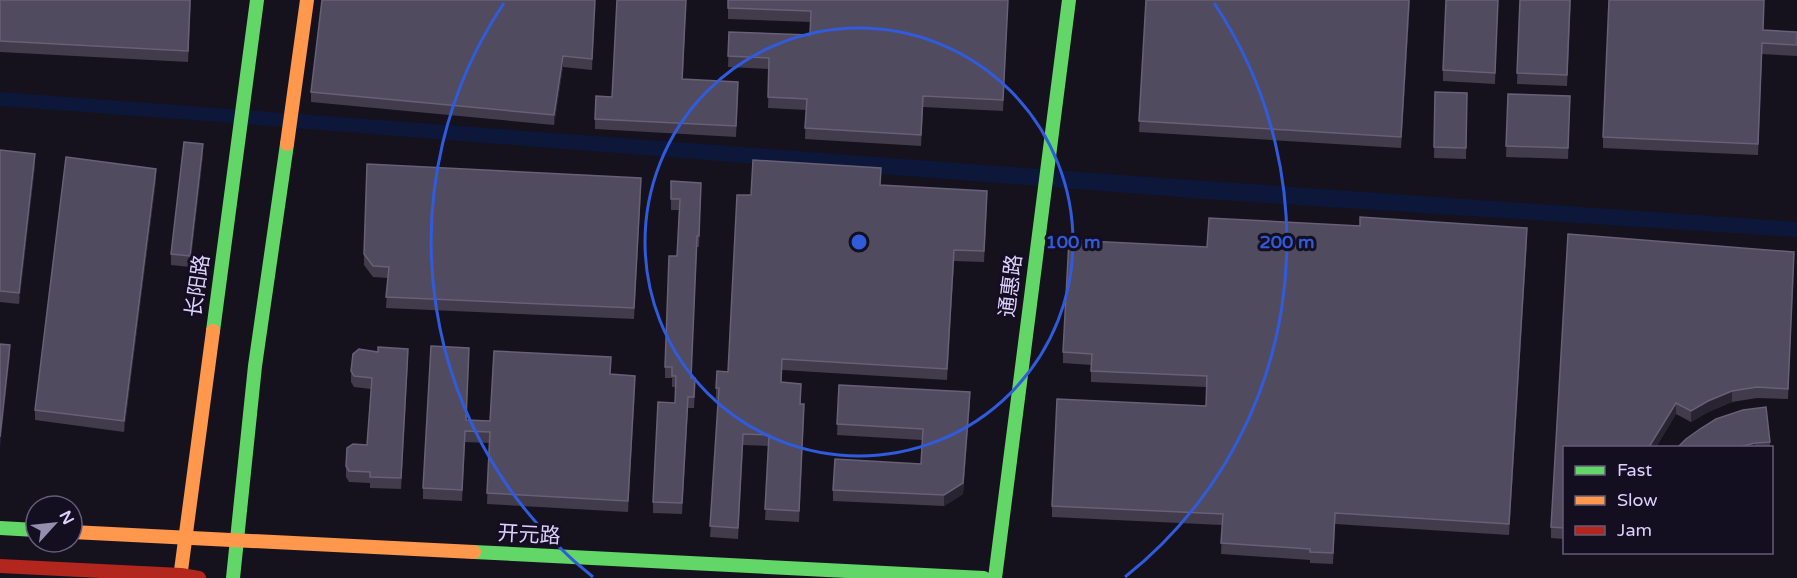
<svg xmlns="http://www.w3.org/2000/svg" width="1797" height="578" viewBox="0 0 1797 578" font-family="'Varela Round','Noto Sans SC',sans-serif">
<rect width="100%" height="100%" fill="#15121d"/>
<!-- water -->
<path fill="#0d173a" d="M0,92L1134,176L1797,222V237L1205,199L206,121L0,106Z"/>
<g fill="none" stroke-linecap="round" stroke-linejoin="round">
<!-- fast -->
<g stroke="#63d668" stroke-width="14">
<path d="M213,331L257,0"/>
<path d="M0,528L36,530"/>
<path d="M474,552L984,578"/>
<path d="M233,578L255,366L287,144"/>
<path d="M995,578L1069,0"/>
</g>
<!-- slow -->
<g stroke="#ff974d" stroke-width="14">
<path d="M287,144L307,0"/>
<path d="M72,532L474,552"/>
<path d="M180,578L213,331"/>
</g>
<!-- jam -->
<path stroke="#b3261e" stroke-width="14" d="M0,566L181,575L199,578"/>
</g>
<!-- wall -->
<g fill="#413b4c">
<path d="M0,0H191L188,62L0,52Z"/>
<path d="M322,0H595L592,70L563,67L554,125L311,102V92Z"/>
<path d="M617,0H686L683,79L738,93L736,137L595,129V119L612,97Z"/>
<path d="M728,0H1008L1003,111L923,107L921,146L805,139L806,110L768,108L769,69L728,67L729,32L810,35L811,22L728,19Z"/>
<path d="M1146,0H1410L1401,148L1139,132Z"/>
<path d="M1498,0L1495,84L1443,81V70Z"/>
<path d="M1520,0H1571L1567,86L1517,84Z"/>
<path d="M1763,30L1797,32V56L1762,54L1758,155L1603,148V137Z"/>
<path d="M1435,92L1467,93L1466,159L1434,158Z"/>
<path d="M1508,94L1570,96L1568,159L1506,157Z"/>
<path d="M0,150L35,165L19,304L0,302Z"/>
<path d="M203,155L190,267L171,265V254Z"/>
<path d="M156,180L124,432L35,420V410Z"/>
<path d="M671,181L701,183L699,247H697L691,378L695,389L694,408H688L682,514L653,513V502L675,403L676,387H672V378H665V367L677,256L679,210H671Z"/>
<path d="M881,185L987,202L984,262L954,261L947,380L782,370L781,382L801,395V404L804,415L799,522L765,520L769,446L743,445L738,539L710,537L719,399H716V388L728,372L751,195Z"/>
<path d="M641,189L634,319L386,308L388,278L373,277L364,265V254Z"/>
<path d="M1568,234L1794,252V263L1788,399L1757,398L1732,402L1708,412L1691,422L1676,414L1656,447H1564V539L1551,538V527Z"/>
<path d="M1527,239L1509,535L1335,524L1333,564L1310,563V560L1221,554L1222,525L1052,517V506L1206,406V387L1091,382V365L1063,363V352L1207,247Z"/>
<path d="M469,359L466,420L490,421L611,374L635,387L628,512L487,504L489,443L465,442L462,501L423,499V488Z"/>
<path d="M408,360L401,489L370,488V483L349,482L346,477V466L367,445L371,389L354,387L351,382V371Z"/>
<path d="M839,385L970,403L963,494L944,506L833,501V490L921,464L922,440L837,435Z"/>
<path d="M1770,442V447H1678Z"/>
</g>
<!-- shaded-wall -->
<g fill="#282431">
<path d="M1409,0H1410L1401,148V137Z"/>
<path d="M563,56V67L554,125V115Z"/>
<path d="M203,144V155L190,267V256Z"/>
<path d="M35,154V165L19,304V293Z"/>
<path d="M156,169V180L124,432V421Z"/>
<path d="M641,178V189L634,319V308Z"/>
<path d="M1527,228V239L1509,535V524Z"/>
<path d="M954,250V261L947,380V369Z"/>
<path d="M10,345V356L0,448V437Z"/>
<path d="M408,349V360L401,489V478Z"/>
<path d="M635,376V387L628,512V501Z"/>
<path d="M1732,391V402L1708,412L1691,422V411L1708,401Z"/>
<path d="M970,392L963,494L944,506V495Z"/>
<path d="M688,397V408L682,514V503Z"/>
<path d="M1676,403V414L1656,447H1649Z"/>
<path d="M804,404V415L799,522V511Z"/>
<path d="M743,434V445L738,539V528Z"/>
<path d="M1755,443V447H1739Z"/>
</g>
<!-- building -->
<g fill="#514b5f" stroke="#676078" stroke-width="1.5">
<path d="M0,0H190L188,51L0,41Z"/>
<path d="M322,0H595L592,59L563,56L554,115L311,92Z"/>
<path d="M617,0H686L682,79L738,82L736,126L595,119L596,96L612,97Z"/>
<path d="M728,0H1008L1003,100L923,96L921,135L805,128L807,99L768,97L769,58L728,56L729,32L810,35L811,11L728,8Z"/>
<path d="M1146,0H1409L1401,137L1139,121Z"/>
<path d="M1446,0H1498L1495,73L1443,70Z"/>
<path d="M1520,0H1570L1567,75L1517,73Z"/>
<path d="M1609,0H1764L1763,30L1797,32V45L1762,43L1758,144L1603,137Z"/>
<path d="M1435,92L1467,93L1466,148L1434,147Z"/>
<path d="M1508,94L1570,96L1568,148L1506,146Z"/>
<path d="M184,142L203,144L190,256L171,254Z"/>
<path d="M0,150L35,154L19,293L0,291Z"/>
<path d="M66,157L156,169L124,421L35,410Z"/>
<path d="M753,160L881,168L880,185L987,191L984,251L954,250L947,369L782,359L781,382L801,384L800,404H804L799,511L765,509L769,435L743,434L738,528L710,526L719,388H716L717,371L728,372L737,195H751Z"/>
<path d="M367,164L641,178L634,308L386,297L389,267L373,266L364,254Z"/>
<path d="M671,181L701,183L699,236H697L691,378H695L694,397H688L682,503L653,502L658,402L675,403L676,376H672V367H665L669,256H677L680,199H671Z"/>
<path d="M1360,217L1527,228L1509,524L1335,513L1333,553L1310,552V549L1221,543L1223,514L1052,506L1057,399L1206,406L1207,376L1091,371L1092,354L1063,352L1069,240L1207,247L1209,218L1360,226Z"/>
<path d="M1568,234L1794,252L1788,389L1757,387L1732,391L1708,401L1691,411L1676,403L1649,447H1564V528L1551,527Z"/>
<path d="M0,344L10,345L0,437Z"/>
<path d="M431,346L469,348L466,420L490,421L494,351L611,357L610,374L635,376L628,501L487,493L490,432L465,431L462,490L423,488Z"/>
<path d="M378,347L408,349L401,478L370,477V472L349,471L346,466L347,448L353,444L367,445L372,378L354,376L351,371L353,354L359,349L378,352Z"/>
<path d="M839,385L970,392L963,483L944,495L833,490L835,459L921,464L923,429L837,424Z"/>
<path d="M1766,407L1770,442L1755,443L1739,447H1678L1686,439L1700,429L1716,419L1743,410Z"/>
</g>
<!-- distance rings -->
<g fill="none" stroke="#305bdc" stroke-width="3">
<circle cx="859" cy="242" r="214"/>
<path d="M593 577A428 428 0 0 1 504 3M1214 3A428 428 0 0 1 1125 577"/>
</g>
<g text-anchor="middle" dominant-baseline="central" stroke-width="6" stroke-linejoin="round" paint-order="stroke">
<!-- street labels -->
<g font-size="21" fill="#dcd1fd" stroke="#140e21">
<text transform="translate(198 286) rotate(-82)">长阳路</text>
<text transform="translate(1011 286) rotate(-83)">通惠路</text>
<text transform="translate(529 535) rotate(3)">开元路</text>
</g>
</g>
<circle cx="859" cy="242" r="9" fill="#305bdc" stroke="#140e21" stroke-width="3"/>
<g font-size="18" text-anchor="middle" font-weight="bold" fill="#305bdc" stroke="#140e21" stroke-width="6" stroke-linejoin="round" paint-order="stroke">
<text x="1073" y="248">100 m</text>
<text x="1287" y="248">200 m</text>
</g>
<!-- legend -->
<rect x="1563" y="446" width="210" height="108" fill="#140e21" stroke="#645c79" stroke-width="1.5"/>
<rect x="1575" y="466" width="30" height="9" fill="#63d668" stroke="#645c79" stroke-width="1.5"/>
<text x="1617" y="476" font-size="18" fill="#dcd1fd">Fast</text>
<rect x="1575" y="496" width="30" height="9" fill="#ff974d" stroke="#645c79" stroke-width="1.5"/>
<text x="1617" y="506" font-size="18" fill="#dcd1fd">Slow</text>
<rect x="1575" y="526" width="30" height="9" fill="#b3261e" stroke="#645c79" stroke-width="1.5"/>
<text x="1617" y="536" font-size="18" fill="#dcd1fd">Jam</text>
<!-- north arrow -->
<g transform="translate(54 524) rotate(63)"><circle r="28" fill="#140e21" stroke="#645c79" stroke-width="1.5"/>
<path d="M0-4.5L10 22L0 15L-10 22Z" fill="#968eaf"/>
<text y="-9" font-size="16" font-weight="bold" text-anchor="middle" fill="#dcd1fd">N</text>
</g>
</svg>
